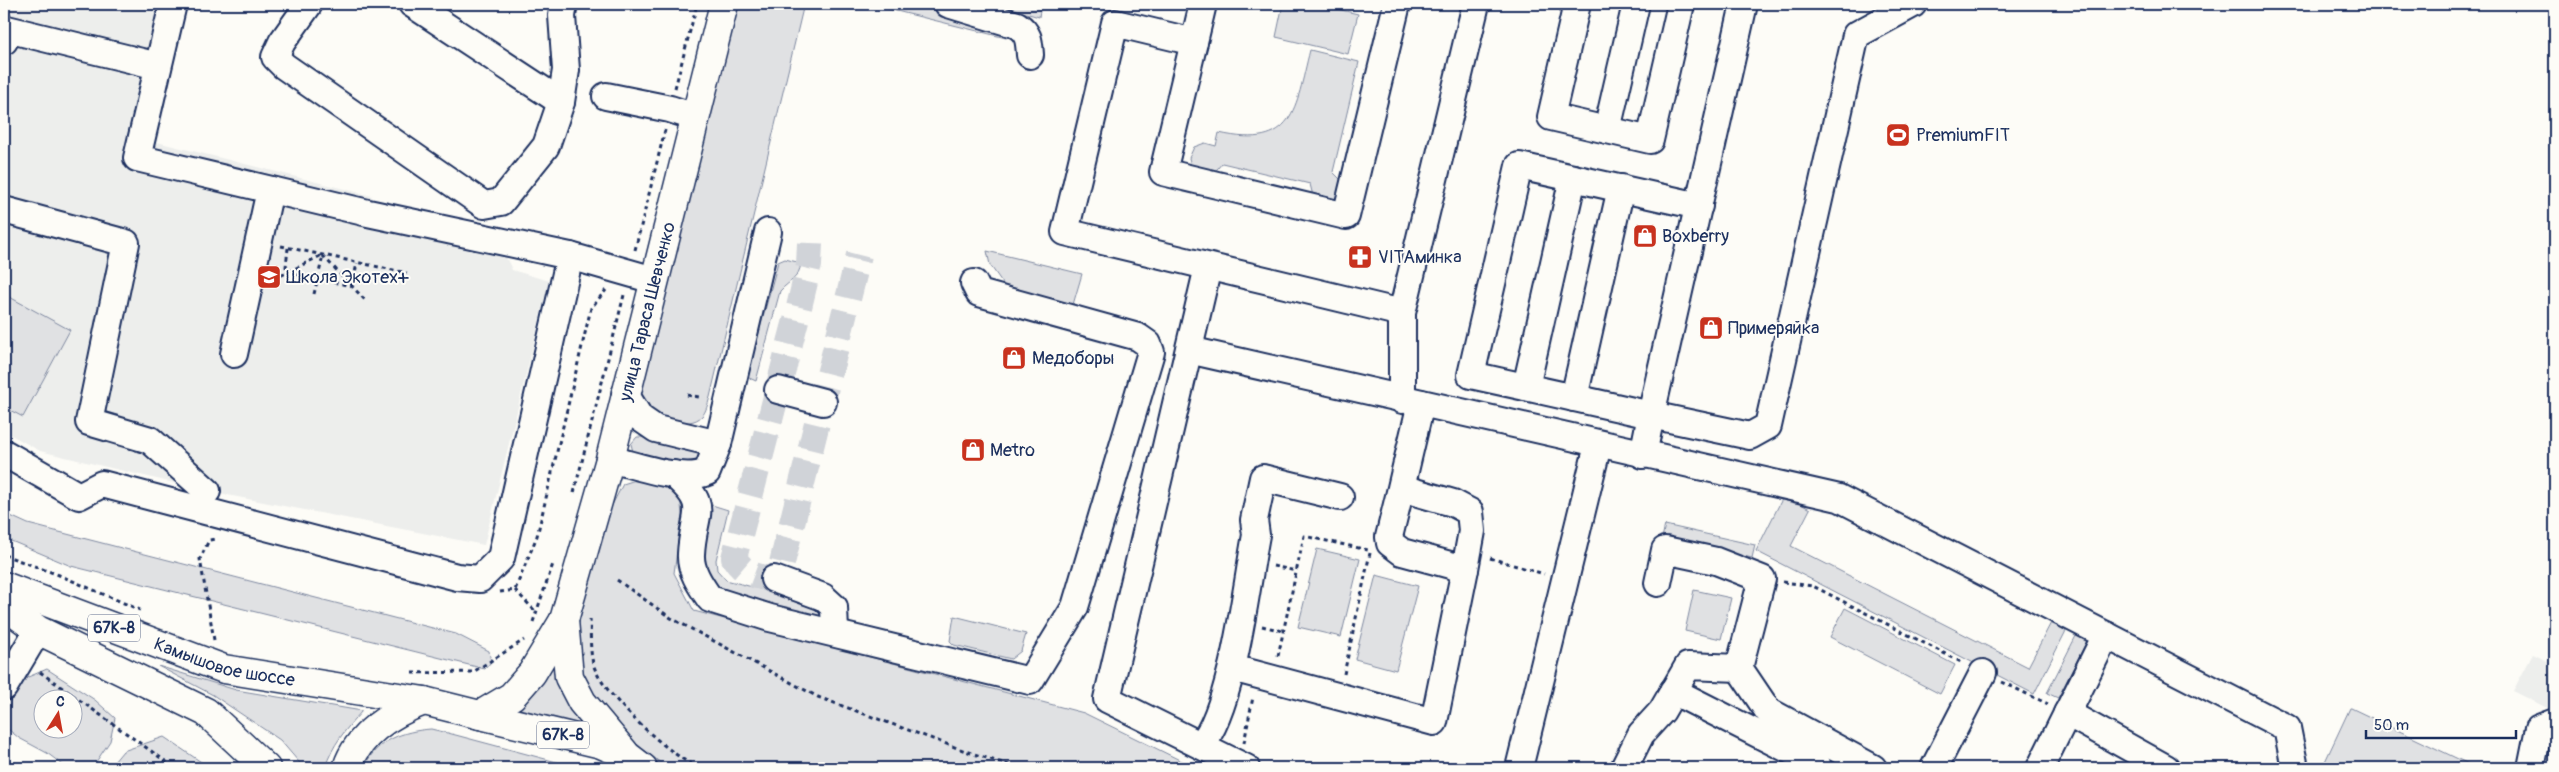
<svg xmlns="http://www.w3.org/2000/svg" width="2559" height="772" viewBox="0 0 2559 772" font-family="Pangolin,sans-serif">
<rect width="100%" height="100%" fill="#fdfcf7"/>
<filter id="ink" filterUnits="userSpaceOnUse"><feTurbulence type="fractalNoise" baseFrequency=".02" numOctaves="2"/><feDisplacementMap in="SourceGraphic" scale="10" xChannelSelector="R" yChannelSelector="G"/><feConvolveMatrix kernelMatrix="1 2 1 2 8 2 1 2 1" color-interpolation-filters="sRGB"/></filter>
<g filter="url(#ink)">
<!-- built -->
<g fill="#edeeec">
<path d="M4,4H187L157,142L372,196L365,225L506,257L512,270L549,281L484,545L207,491L40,451L4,431Z"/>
<path d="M2533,654L2555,665V712L2513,691Z"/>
</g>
<!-- green -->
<g fill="#e0e1e3" stroke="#7e88a0" fill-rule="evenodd">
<path d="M732,4H804L710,397C708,403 706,412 702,416C689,430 657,417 641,412L638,398Z"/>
<path d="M868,4H923L1005,29L1011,36L1006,38Z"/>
<path d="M995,4H1041L1039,17Z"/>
<path d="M1283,4H1316L1358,14L1348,54L1276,37Z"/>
<path d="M1310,50L1359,62L1333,172L1341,180L1339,197L1334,201L1313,196L1310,184L1222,163L1214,173L1192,169L1189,158L1194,147L1205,143L1216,146L1219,133C1295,150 1295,109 1310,50Z"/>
<path d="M987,251L1082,274L1072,308L1006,288L990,265Z"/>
<path d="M785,259L801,263C799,279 790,280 780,291L756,381L747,377L778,262Z"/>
<path d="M4,294L70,330L23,417L4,407Z"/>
<path d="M637,437H641L701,452L695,468L633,452L631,444Z"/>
<path d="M645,477L662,482L680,495L682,515L674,573L694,611L1084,713L1196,768H667L598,713L585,687L573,633L610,509L623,484Z"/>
<path d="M1784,495L1810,509L1791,546L2028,667L2055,615L2070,623L2034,694L1756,551Z"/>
<path d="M712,505L728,510L716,560L717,570L726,580L816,604L821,610L819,618L727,597L709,583L700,556Z"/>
<path d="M4,513L28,524L456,634L489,651L491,662L485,669L71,566L4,538Z"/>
<path d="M1665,525L1755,545L1752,558L1662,538Z"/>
<path d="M1317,549L1360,559L1341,637L1298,627Z"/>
<path d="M1376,575L1418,586L1396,670L1355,659Z"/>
<path d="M1694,590L1731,598L1721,639L1685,631Z"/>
<path d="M1845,608L1955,665L1940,694L1830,637Z"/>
<path d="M954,616L1026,634L1021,651L1011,659L954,645L950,641Z"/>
<path d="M2079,630L2090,635L2058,698L2047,693Z"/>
<path d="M552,658L582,727L507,707Z"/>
<path d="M158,666L236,690L362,711C346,729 332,745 325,768H304L280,740L213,695Z"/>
<path d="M47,669L95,700L115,718L110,741L92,768H67L47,753L19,738L4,726V698L21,680ZM42,700H72V730H42Z"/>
<path d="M2350,708H2351L2477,768H2322Z"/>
<path d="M431,729L448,733L579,768H364C375,740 404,731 431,729Z"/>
<path d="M164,737L210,768H109L123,751Z"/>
</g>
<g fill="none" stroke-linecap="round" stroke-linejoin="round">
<!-- minor-tunnel -->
<path stroke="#d0d3d8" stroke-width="26" stroke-dasharray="26 13" stroke-linecap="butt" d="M810,243L809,265L796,320L734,558C744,574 756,577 774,579L780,571L859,255"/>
<defs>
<g id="minor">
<path d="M173,4L137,158L368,213L570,256L654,280"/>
<path d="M309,4L282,42L275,57L284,66L484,205L501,202L546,146L561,102L566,70L562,16L564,4"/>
<path d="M412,4L561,102"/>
<path d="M948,4L1017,25C1029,33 1029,41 1030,55"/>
<path d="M1203,4L1163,172L1346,216L1397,4"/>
<path d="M1577,4L1551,117L1650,140L1681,4"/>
<path d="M1744,4L1651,415L1750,436L1768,426L1856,35L1913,4"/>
<path d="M4,41L7,29L158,66"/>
<path d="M1194,42L1115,23L1065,232L1402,313L1476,4"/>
<path d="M606,96L670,109L695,117"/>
<path d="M1607,130L1636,4"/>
<path d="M4,210L126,243L89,422L150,440L207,491"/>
<path d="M1208,267L1107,699L1246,768"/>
<path d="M1189,350L1839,498L2287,728L2295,768"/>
<path d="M234,354L270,190"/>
<path d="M1526,387L1573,178"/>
<path d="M778,390L823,402"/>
<path d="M625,394L640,418L656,429L718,444"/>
<path d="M1574,398L1621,188"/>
<path d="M1402,400V313"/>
<path d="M4,453L79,496L102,484L457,577L480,579L501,558L570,256"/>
<path d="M1643,455L1651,415L1471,375L1519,166L1699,206"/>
<path d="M610,459C635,465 683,483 707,472L718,444L768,232"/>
<path d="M673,474C712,508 693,511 691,554C690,571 701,586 710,599L770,618L1030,681L1075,607L1151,352L1148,344L1138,337L979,293L974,283"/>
<path d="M1401,488L1389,537L1390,543L1402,552L1465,569L1472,531L1470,512L1453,503L1401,488L1421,403"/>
<path d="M774,579L823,597L834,607L835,632"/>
<path d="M1232,668L1434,722L1465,569"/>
<path d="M1739,668L1768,711L1873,768"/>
<path d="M4,687L38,630"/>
<path d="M1673,691L1817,764L1814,768"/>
<path d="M2067,713L2166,768"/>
<path d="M1201,745C1233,707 1246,587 1256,535L1254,520L1263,478L1340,497"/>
<path d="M1519,768L1598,445"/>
<path d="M1624,768L1641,734L1662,711L1688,666L1739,668L1762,579L1716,561L1665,550L1658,583"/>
<path d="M1934,768L1983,673"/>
<path d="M2040,768L2106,635"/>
<path d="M2531,768L2539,728L2555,722"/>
</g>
<g id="major">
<path id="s1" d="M4,586L224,669L424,701L480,715L601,744L626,755L643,768"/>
<path d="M4,605L38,630L206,712L266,768"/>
<path d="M564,620L569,677L582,702L624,752"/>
<path id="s2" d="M480,715L512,696L532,673L564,620L610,459L724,4"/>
<path d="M347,768C358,734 392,713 424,701"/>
</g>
</defs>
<!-- minor casing -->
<use href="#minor" stroke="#1b2f5e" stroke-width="30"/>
<!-- major casing -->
<use href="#major" stroke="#1b2f5e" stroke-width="31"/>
<!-- path -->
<g stroke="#1b2f5e" stroke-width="3" stroke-dasharray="4 4" stroke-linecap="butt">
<path d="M675,88L697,4"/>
<path d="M281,246L407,273"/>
<path d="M288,248L286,267L288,273L347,285L353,283L357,263"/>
<path d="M635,250L665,130"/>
<path d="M323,256L367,302"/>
<path d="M274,279L322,255"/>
<path d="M314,294L323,256"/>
<path d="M687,395L699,397"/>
<path d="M574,493L624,295"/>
<path d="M4,555L59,575L140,610"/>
<path d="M1490,558L1544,574"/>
<path d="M1273,566L1296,571"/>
<path d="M617,580L671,618L818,697L971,753L1018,768"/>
<path d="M1783,582L1813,586L1963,663"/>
<path d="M515,590L537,613"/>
<path d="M500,592L515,590L537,536L591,308L606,290"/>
<path d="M590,619C591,634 589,655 595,669C605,696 673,759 700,768"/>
<path d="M533,622L553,564"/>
<path d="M1262,626L1283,631"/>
<path d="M214,640L200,559L209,540L216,539"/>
<path d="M1278,656L1304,536L1368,550"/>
<path d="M40,672L175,768"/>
<path d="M412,673L473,672L524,640"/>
<path d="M1344,674L1370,553"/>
<path d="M2002,682L2048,704"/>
<path d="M1244,743L1253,697"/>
</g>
<!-- minor -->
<use href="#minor" stroke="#fdfcf7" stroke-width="26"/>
<!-- major -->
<use href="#major" stroke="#fdfcf7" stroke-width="28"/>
</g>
</g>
<!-- icons -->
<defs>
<symbol id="stadium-square" viewBox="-11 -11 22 22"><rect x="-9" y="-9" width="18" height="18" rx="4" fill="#c8321e" stroke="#fdfcf7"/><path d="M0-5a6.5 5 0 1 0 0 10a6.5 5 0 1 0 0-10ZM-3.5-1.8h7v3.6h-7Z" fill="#fff"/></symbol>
<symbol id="shop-square" viewBox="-11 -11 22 22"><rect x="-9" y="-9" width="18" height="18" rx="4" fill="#c8321e" stroke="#fdfcf7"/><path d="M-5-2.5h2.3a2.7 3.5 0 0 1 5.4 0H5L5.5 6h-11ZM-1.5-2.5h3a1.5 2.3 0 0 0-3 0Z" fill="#fff"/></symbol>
<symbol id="pharmacy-square" viewBox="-11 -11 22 22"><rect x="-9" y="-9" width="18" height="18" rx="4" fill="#c8321e" stroke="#fdfcf7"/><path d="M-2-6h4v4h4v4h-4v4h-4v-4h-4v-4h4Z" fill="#fff"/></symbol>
<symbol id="school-square" viewBox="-11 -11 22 22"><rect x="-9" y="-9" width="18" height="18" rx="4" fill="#c8321e" stroke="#fdfcf7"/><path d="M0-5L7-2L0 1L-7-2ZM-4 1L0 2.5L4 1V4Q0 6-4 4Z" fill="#fff"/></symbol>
</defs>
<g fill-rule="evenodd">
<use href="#stadium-square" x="1884" y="121" width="28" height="28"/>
<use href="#shop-square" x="1631" y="222" width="28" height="28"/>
<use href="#pharmacy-square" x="1346" y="243" width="28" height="28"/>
<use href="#school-square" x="255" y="263" width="28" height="28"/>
<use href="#shop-square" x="1697" y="314" width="28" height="28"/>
<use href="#shop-square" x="1000" y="344" width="28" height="28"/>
<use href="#shop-square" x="959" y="436" width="28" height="28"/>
</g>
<g text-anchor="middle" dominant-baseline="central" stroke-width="4" stroke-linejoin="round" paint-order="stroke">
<!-- shield labels -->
<g fill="#fdfcf7" stroke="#5f6c8c" stroke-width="1">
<rect x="88" y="614.5" width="52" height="27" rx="4"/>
<rect x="537" y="721.5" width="52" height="27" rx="4"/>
</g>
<g font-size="16" font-weight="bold" fill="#1b2f5e">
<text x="114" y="628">67К-8</text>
<text x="563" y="735">67К-8</text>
</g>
<!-- poi labels -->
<g font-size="18" fill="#1b2f5e" stroke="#fdfcf7" text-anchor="start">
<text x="1916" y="135">PremiumFIT</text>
<text x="1662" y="236">Boxberry</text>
<text x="1378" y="257">VITAминка</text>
<text x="286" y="277">Школа Экотех+</text>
<text x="1728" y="328">Примеряйка</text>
<text x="1032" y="358">Медоборы</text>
<text x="990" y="450">Metro</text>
</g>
<!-- street labels -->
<g font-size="18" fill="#1b2f5e" stroke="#fdfcf7">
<text stroke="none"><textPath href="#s2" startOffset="449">улица Тараса Шевченко</textPath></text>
<text stroke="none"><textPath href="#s1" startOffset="234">Камышовое шоссе</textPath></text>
</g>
</g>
<!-- margin -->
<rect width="2559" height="772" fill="none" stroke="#fdfcf7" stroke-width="20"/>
<rect x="10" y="10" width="2539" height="752" fill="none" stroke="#1b2f5e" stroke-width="2" filter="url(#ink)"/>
<!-- north arrow -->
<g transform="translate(58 714) rotate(11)"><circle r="24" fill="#fdfcf7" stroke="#a3aaba"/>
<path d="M0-4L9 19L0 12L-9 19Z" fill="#c8321e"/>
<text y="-8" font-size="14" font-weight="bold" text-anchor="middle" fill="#1b2f5e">С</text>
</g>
<!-- scale -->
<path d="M2366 730v8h150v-8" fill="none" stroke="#1b2f5e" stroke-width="2.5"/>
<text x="2374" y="730" font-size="15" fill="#1b2f5e" stroke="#fdfcf7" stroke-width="4" paint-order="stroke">50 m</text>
</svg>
